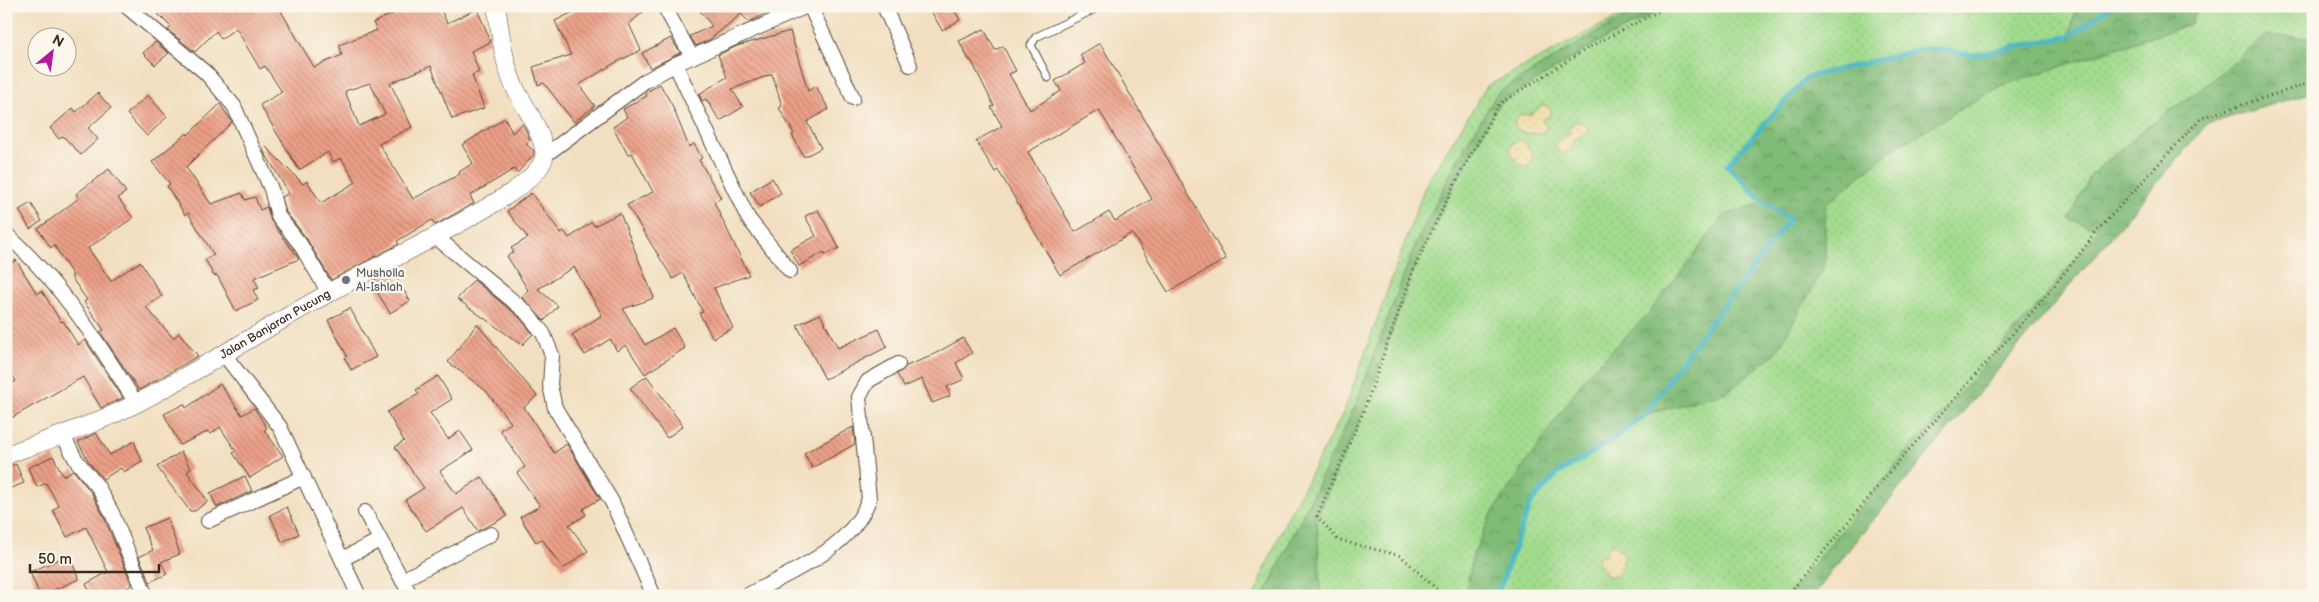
<svg xmlns="http://www.w3.org/2000/svg" width="2319" height="602" viewBox="0 0 2319 602" font-family="'Balsamiq Sans',sans-serif">
<defs>
<pattern id="grass-dots" width="8" height="8" patternUnits="userSpaceOnUse" patternTransform="scale(1.25)"><rect width="8" height="8" fill="#a1db8d"/><path d="M2 2h.1M6 6h.1" fill="none" stroke="#8cbc79" stroke-width="1.8" stroke-linecap="round"/></pattern>
<pattern id="forest-crowns" width="20" height="18" patternUnits="userSpaceOnUse" patternTransform="scale(1.25)"><rect width="20" height="18" fill="#80bb78"/><path d="M2 6a3 3 0 1 1 6 0M12 15a3 3 0 1 1 6 0" fill="none" stroke="#6a9862"/></pattern>
<pattern id="sand-dots" width="8" height="8" patternUnits="userSpaceOnUse" patternTransform="scale(1.25)"><rect width="8" height="8" fill="#eeda9e"/><path d="M2 2h.1M6 6h.1" fill="none" stroke="#cdbb88" stroke-width="1.8" stroke-linecap="round"/></pattern>
<pattern id="building-back-hatch" width="6" height="6" patternUnits="userSpaceOnUse" patternTransform="scale(1.25)"><rect width="6" height="6" fill="#ec9f86"/><path d="M-1 5l2 2M0 0l6 6M5-1l2 2" fill="none" stroke="#c0826d"/></pattern>
</defs>
<rect width="100%" height="100%" fill="#fbf7ec"/>
<filter id="ink" filterUnits="userSpaceOnUse"><feTurbulence type="fractalNoise" baseFrequency=".02" numOctaves="2"/><feDisplacementMap in="SourceGraphic" scale="10" xChannelSelector="R" yChannelSelector="G"/><feConvolveMatrix kernelMatrix="1 2 1 2 8 2 1 2 1" color-interpolation-filters="sRGB"/></filter>
<filter id="wash" filterUnits="userSpaceOnUse"><feTurbulence type="fractalNoise" baseFrequency=".0096" numOctaves="4" result="noise"/><feDisplacementMap in="SourceGraphic" scale="20" xChannelSelector="R" yChannelSelector="G"/><feGaussianBlur stdDeviation="1.12" result="paint"/><feColorMatrix in="noise" values="0 0 0 0 0 0 0 0 0 0 0 0 0 0 0 0 0 1.4 0 .05"/><feComposite in="paint" operator="in"/></filter>
<g filter="url(#wash)">
<rect width="100%" height="100%" fill="#f2dfc1"/>
<!-- grass -->
<path fill="url(#grass-dots)" stroke="#6e8256" d="M1638,6H2313V92L2207,124L1996,372L1845,554L1813,596H1254L1283,526L1344,411L1425,186L1487,86Z"/>
<!-- forest -->
<g fill="url(#forest-crowns)" stroke="#5e724b">
<path d="M1646,6H1669L1593,45L1499,104L1452,189L1413,271L1363,413L1317,516L1321,596H1264L1355,406L1415,245L1460,155L1498,92L1601,30Z"/>
<path d="M2077,6H2199L2191,24L1998,87L1890,151L1825,205V265L1777,352L1727,392L1645,415L1612,440L1557,474L1530,504L1497,596H1465L1473,555L1492,513L1586,376L1649,313L1724,216L1762,202L1727,165L1807,77L1927,48L1974,55L2069,36Z"/>
<path d="M2267,35L2313,38V92L2207,124L1996,372L1845,554L1813,596H1787L1899,461L2047,295L2099,229L2069,219L2091,175L2147,127L2201,89Z"/>
</g>
<!-- sand -->
<g fill="url(#sand-dots)" stroke="#94825e">
<path d="M1948,6H1971L1969,16L1960,12L1954,16L1949,15L1946,10Z"/>
<path d="M1542,105L1550,107V115L1542,120L1547,128L1540,134L1524,133L1515,128V120L1520,115L1533,114Z"/>
<path d="M1575,122H1582L1587,126L1588,133L1575,139L1570,151L1562,154L1555,148L1557,142L1569,134L1570,126Z"/>
<path d="M1521,140L1527,144L1533,158L1528,167L1521,165L1509,153L1513,143Z"/>
<path d="M1612,543L1625,554L1620,571L1615,577L1606,575L1604,569L1597,564L1598,557L1607,554L1608,548Z"/>
</g>
<g fill="none" stroke-linecap="round" stroke-linejoin="round">
<!-- stream -->
<path stroke="#4bb9c4" stroke-width="5" d="M1497,596L1530,504L1557,474L1612,440L1645,415L1678,366L1789,219L1762,201L1727,165L1807,77L1927,48L1974,55L2070,36L2111,6"/>
</g>
<g id="blocks">
<!-- building -->
<g fill="url(#building-back-hatch)" fill-rule="evenodd">
<path d="M164,6H278L314,67L342,55L339,45L377,30L373,23L409,6H439L447,23L477,9L491,42L471,51L479,72L472,75L484,108L452,119L431,66L390,83L412,127L379,144L413,199L460,174L459,172L473,163L462,145L505,118L512,133L522,124L524,126L530,140L526,144L534,151L533,156L517,173L514,169L470,196L474,203L435,225L432,220L397,241L399,244L331,280L307,239L286,212L282,197L289,193L263,150L266,147L303,184L307,181L321,203L356,182L341,158L333,162L328,152L299,170L260,105L282,92L265,66L260,69L236,28L221,39L216,31L195,52L168,30L171,27L157,13ZM370,83L385,114L359,126L345,91Z"/>
<path d="M575,6H650L629,24L641,50L613,64L579,85L595,106L574,122L544,83L538,85L533,67L571,55L555,21L577,10Z"/>
<path d="M696,6H781L749,22L741,14L709,40L696,46L690,36L712,26Z"/>
<path d="M928,6H952L960,20L942,30Z"/>
<path d="M984,29L995,50L1003,46L1016,71L1009,74L1030,110L1061,91L1055,81L1085,63L1080,55L1100,43L1226,259L1168,292L1132,233L1060,275L998,170L995,172L976,141L1002,126L991,107L994,106L971,60H969L959,41ZM1099,110L1152,199L1115,221L1109,212L1075,232L1028,152Z"/>
<path d="M790,31L808,91L815,86L829,109L807,122L821,148L804,157L792,135L794,134L779,108L782,106L772,74L732,89L743,107L720,121L706,99L702,101L699,94L727,77L718,55L737,46Z"/>
<path d="M671,38L680,53L650,68L642,53Z"/>
<path d="M155,42L169,53L155,65L143,53Z"/>
<path d="M660,84L672,105L689,147L694,144L702,158L699,160L721,198L714,202L749,275L714,288L733,328L713,338L699,313L703,312L683,273L673,279L627,205L653,192L632,153L628,155L613,127L627,117L623,109L647,96L645,93Z"/>
<path d="M98,93L111,108L88,128L98,139L81,155L63,136L59,139L50,128L73,108L76,112Z"/>
<path d="M148,95L167,117L147,136L127,114Z"/>
<path d="M220,104L232,122L186,167L211,204L242,193L245,200L255,197L260,210L267,207L271,221L299,259L254,278L259,288L253,290L258,300L236,311L217,275L214,276L205,259L214,255L188,213L185,215L167,186L170,184L152,162L187,133L188,135Z"/>
<path d="M109,169L126,192L118,198L133,218L88,248L111,281L140,262L162,296L146,307L173,338L179,333L198,356L139,390L100,332L104,330L84,302L87,300L71,277L73,276L54,245L51,248L38,229L79,198L76,194Z"/>
<path d="M772,178L781,193L760,207L750,192Z"/>
<path d="M531,193L561,233L564,231L569,238L592,222L594,226L620,213L654,298L623,309L645,345L673,328L685,348L645,374L626,345L617,351L610,339L585,355L572,335L602,315L574,267L538,289L558,306L544,321L522,297L528,290L507,256L514,252L511,248L528,238L507,211Z"/>
<path d="M31,203L42,221L30,229L19,210Z"/>
<path d="M818,210L839,248L825,255L824,252L799,266L790,250L816,236L805,216Z"/>
<path d="M16,260L37,294L42,291L61,322L63,321L78,345L85,340L123,398L101,408L83,377L6,421V386L16,381L6,365V267Z"/>
<path d="M392,271L410,301L390,313L371,282Z"/>
<path d="M474,280L519,317L533,334L522,345L457,299Z"/>
<path d="M350,308L376,357L351,370L345,358L347,356L328,320Z"/>
<path d="M820,314L838,348L879,329L887,347L825,379L797,325Z"/>
<path d="M477,324L537,396L524,407L554,453L567,444L600,499L583,509L586,515L569,525L588,551L563,569L542,539L536,542L520,517L540,506L517,473L525,467L500,430L511,423L486,391L448,362Z"/>
<path d="M963,338L972,353L956,363L964,379L947,387L950,396L932,403L922,379L904,387L897,374L906,366L929,357Z"/>
<path d="M438,376L452,399L430,413L448,439L460,431L473,450L440,471L456,494L482,477L507,516L478,531L463,508L426,531L405,500L424,488L395,447L404,441L387,412L419,394L416,390Z"/>
<path d="M647,376L683,426L667,438L630,388Z"/>
<path d="M220,384L242,415L254,408L267,428L264,430L283,456L250,478L233,453L236,451L220,427L211,434L209,431L180,445L164,414L184,404L186,408Z"/>
<path d="M853,427L855,444L812,468L804,453Z"/>
<path d="M96,433L110,455L134,441L142,461L124,472L121,468L103,479L89,462L78,442Z"/>
<path d="M181,452L191,469L187,472L208,501L195,511H190L157,467Z"/>
<path d="M53,456L63,476L73,470L91,492L104,517L132,585L112,596H92L86,584L108,572L86,527L67,537L53,510L59,506L46,483L37,487L28,468Z"/>
<path d="M16,464L24,483L6,490V468Z"/>
<path d="M245,476L252,491L217,507L210,493Z"/>
<path d="M287,507L299,534L282,542L270,515Z"/>
<path d="M167,518L180,554L161,562L167,574L150,582L139,557L153,550L143,528Z"/>
<path d="M69,555L79,579L40,596L30,572Z"/>
</g>
</g>
</g>
<g filter="url(#ink)">
<use href="#blocks" fill-opacity="0" stroke="#564536" stroke-width="1"/>
<g fill="none" stroke-linecap="round" stroke-linejoin="round">
<defs>
<path id="service" d="M1048,78L1031,45L1036,37L1101,6"/>
<g id="minor">
<path d="M126,6L206,73L234,106L271,189L278,216L300,244L329,293"/>
<path d="M664,6L692,57"/>
<path d="M810,6L853,98"/>
<path d="M884,6L910,65"/>
<path d="M675,64L748,218L790,271"/>
<path d="M544,156L645,81L678,63L807,6"/>
<path d="M6,234C60,282 98,342 136,403"/>
<path d="M436,237L525,311L543,333L552,355L550,385L555,408L612,502L654,596"/>
<path d="M223,353L280,427L359,596"/>
<path d="M62,434L76,460L98,487L112,513L146,596"/>
<path d="M365,512L411,596"/>
<path d="M208,521L304,477"/>
<path d="M342,559L380,540"/>
<path d="M402,580L491,534"/>
<path d="M746,596C789,573 853,548 869,499L859,397L868,381L898,364"/>
</g>
<g id="tertiary">
<path id="s1" d="M6,455C50,439 96,424 137,403C202,369 264,329 327,294C388,260 451,231 509,194C521,186 540,172 544,158C548,141 524,105 516,90C503,64 501,34 496,6"/>
</g>
</defs>
<!-- service casing -->
<use href="#service" stroke="#564536" stroke-width="9"/>
<!-- minor casing -->
<use href="#minor" stroke="#564536" stroke-width="16"/>
<!-- tertiary casing -->
<use href="#tertiary" stroke="#564536" stroke-width="19"/>
<!-- path -->
<g stroke="#564536" stroke-width="3" stroke-dasharray="1 4" stroke-linecap="butt">
<path d="M1444,596L1401,556L1338,540L1317,516L1363,413L1413,271L1452,189L1499,104L1593,45L1669,6"/>
<path d="M1787,596L1899,461L2047,295L2099,229L2201,118L2313,82"/>
</g>
<!-- service -->
<use href="#service" stroke="#fff" stroke-width="7"/>
<!-- minor -->
<use href="#minor" stroke="#fff" stroke-width="14"/>
<!-- tertiary -->
<use href="#tertiary" stroke="#fff" stroke-width="18"/>
</g>
</g>
<!-- markers -->
<circle fill="#6b7280" stroke="#fbf7ec" stroke-width="2" cx="346" cy="280" r="5"/>
<g text-anchor="middle" dominant-baseline="central" stroke-width="4.5" stroke-linejoin="round" paint-order="stroke">
<!-- worship labels -->
<g font-size="12" fill="#5b616d" stroke="#fbf7ec" text-anchor="start">
<text x="356" y="273">Musholla<tspan x="356" dy="14">Al-Ishlah</tspan></text>
</g>
<!-- street labels -->
<g font-size="12" fill="#3b2a1e" stroke="#fbf7ec">
<text stroke="none"><textPath href="#s1" startOffset="300">Jalan Banjaran Pucung</textPath></text>
</g>
</g>
<!-- margin -->
<rect width="2319" height="602" fill="none" stroke="#fbf7ec" stroke-width="25"/>
<!-- north arrow -->
<g transform="translate(52 52) rotate(29)"><circle r="24" fill="#fbf7ec" stroke="#aea59a"/>
<path d="M0-4L9 19L0 12L-9 19Z" fill="#b5179e"/>
<text y="-8" font-size="14" font-weight="bold" text-anchor="middle" fill="#3b2a1e">N</text>
</g>
<!-- scale -->
<path d="M30 564v8h129v-8" fill="none" stroke="#3b2a1e" stroke-width="2.5"/>
<text x="38" y="564" font-size="15" fill="#3b2a1e" stroke="#fbf7ec" stroke-width="4" paint-order="stroke">50 m</text>
</svg>
